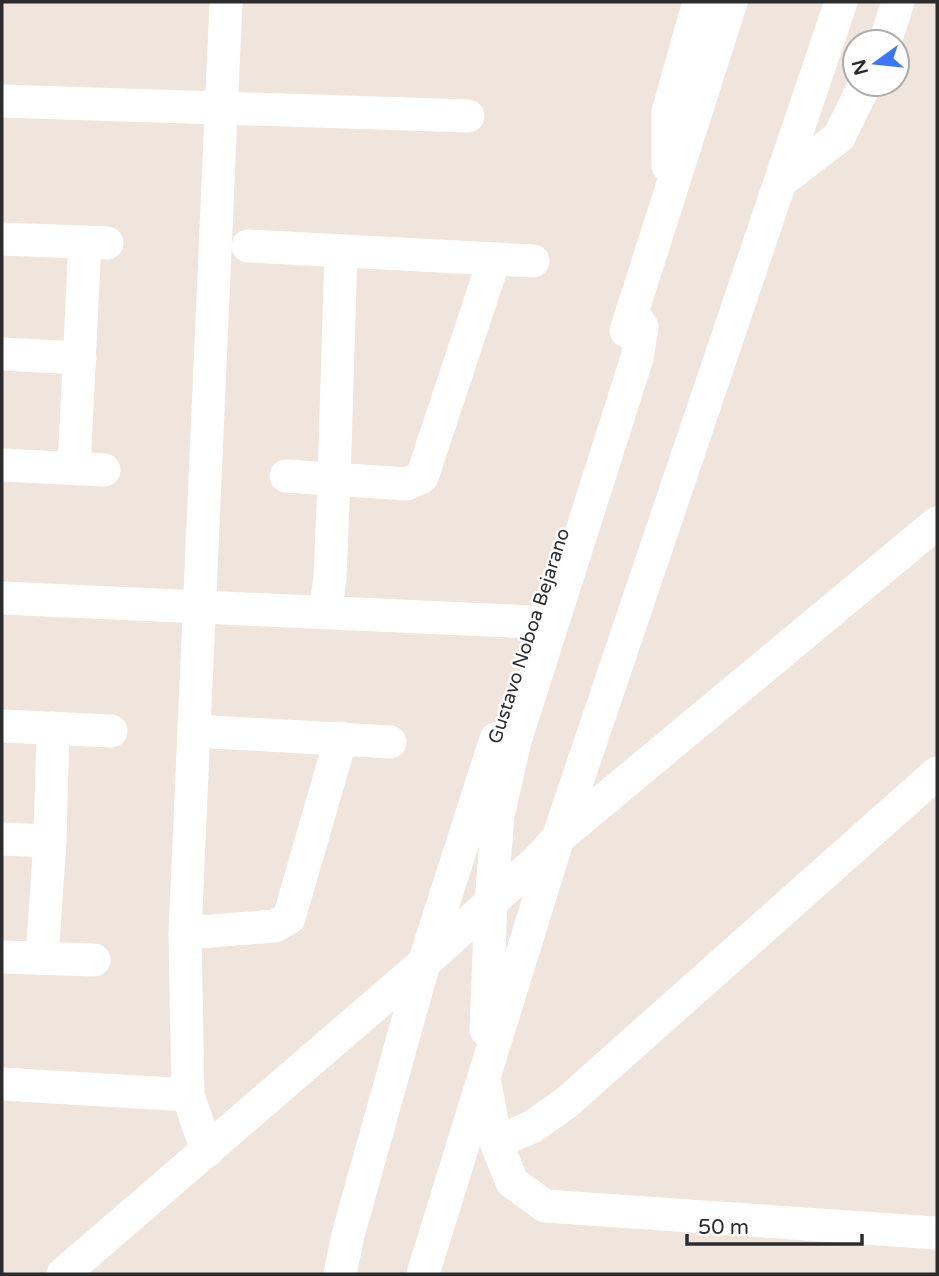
<svg xmlns="http://www.w3.org/2000/svg" width="939" height="1276" viewBox="0 0 939 1276" font-family="'Varela Round',sans-serif">
<rect width="100%" height="100%" fill="#efe5dd"/>
<g fill="none" stroke-linecap="round" stroke-linejoin="round">
<!-- minor -->
<g stroke="#fff" stroke-width="33">
<path d="M885,42L898,2"/>
<path d="M2,101L468,116"/>
<path d="M668,166V112L699,2"/>
<path d="M780,182L839,137L865,84"/>
<path d="M2,239L107,243"/>
<path d="M248,246L533,261"/>
<path d="M626,331L731,2"/>
<path d="M2,354L80,358"/>
<path d="M2,465L104,470"/>
<path d="M74,468L85,242"/>
<path d="M286,476L407,484L422,477L494,260"/>
<path d="M2,598L533,622"/>
<path d="M325,612L330,578L334,481L341,252"/>
<path d="M2,726L111,731"/>
<path d="M195,731L390,742"/>
<path d="M2,839L50,841"/>
<path d="M185,933L275,926L289,918L341,738"/>
<path d="M2,957L94,960"/>
<path d="M42,958L50,841L53,728"/>
<path d="M486,1030L491,902L498,815L515,741L637,358L642,327L632,312"/>
<path d="M2,1084L188,1095"/>
<path d="M485,1084L496,1142L512,1182L545,1206L937,1233"/>
<path d="M496,1142L532,1127L566,1103L937,773"/>
<path d="M207,1151L188,1095L185,933L226,2"/>
<path d="M63,1274L424,963L538,860L558,838L937,523"/>
<path d="M340,1274L348,1235L424,963L496,739"/>
<path d="M423,1274L558,838L841,2"/>
</g>
</g>
<g text-anchor="middle" dominant-baseline="central" stroke-width="5" stroke-linejoin="round" paint-order="stroke">
<!-- street labels -->
<g font-size="19" fill="#2c2c2c" stroke="#fff">
<text transform="translate(529 636) rotate(-72)">Gustavo Noboa Bejarano</text>
</g>
</g>
<!-- border -->
<rect width="939" height="1276" fill="none" stroke="#2c2c2c" stroke-width="7"/>
<!-- north arrow -->
<g transform="translate(876 63) rotate(255)"><circle r="33" fill="#ffffff" stroke="#ababab" stroke-width="2"/>
<path d="M0-5L12 26L0 18L-12 26Z" fill="#3a75ff"/>
<text y="-10" font-size="19" font-weight="bold" text-anchor="middle" fill="#2c2c2c">N</text>
</g>
<!-- scale -->
<path d="M687 1234v10h175v-10" fill="none" stroke="#2c2c2c" stroke-width="3.5"/>
<text x="698" y="1234" font-size="21" fill="#2c2c2c" stroke="#ffffff" stroke-width="5" paint-order="stroke">50 m</text>
</svg>
